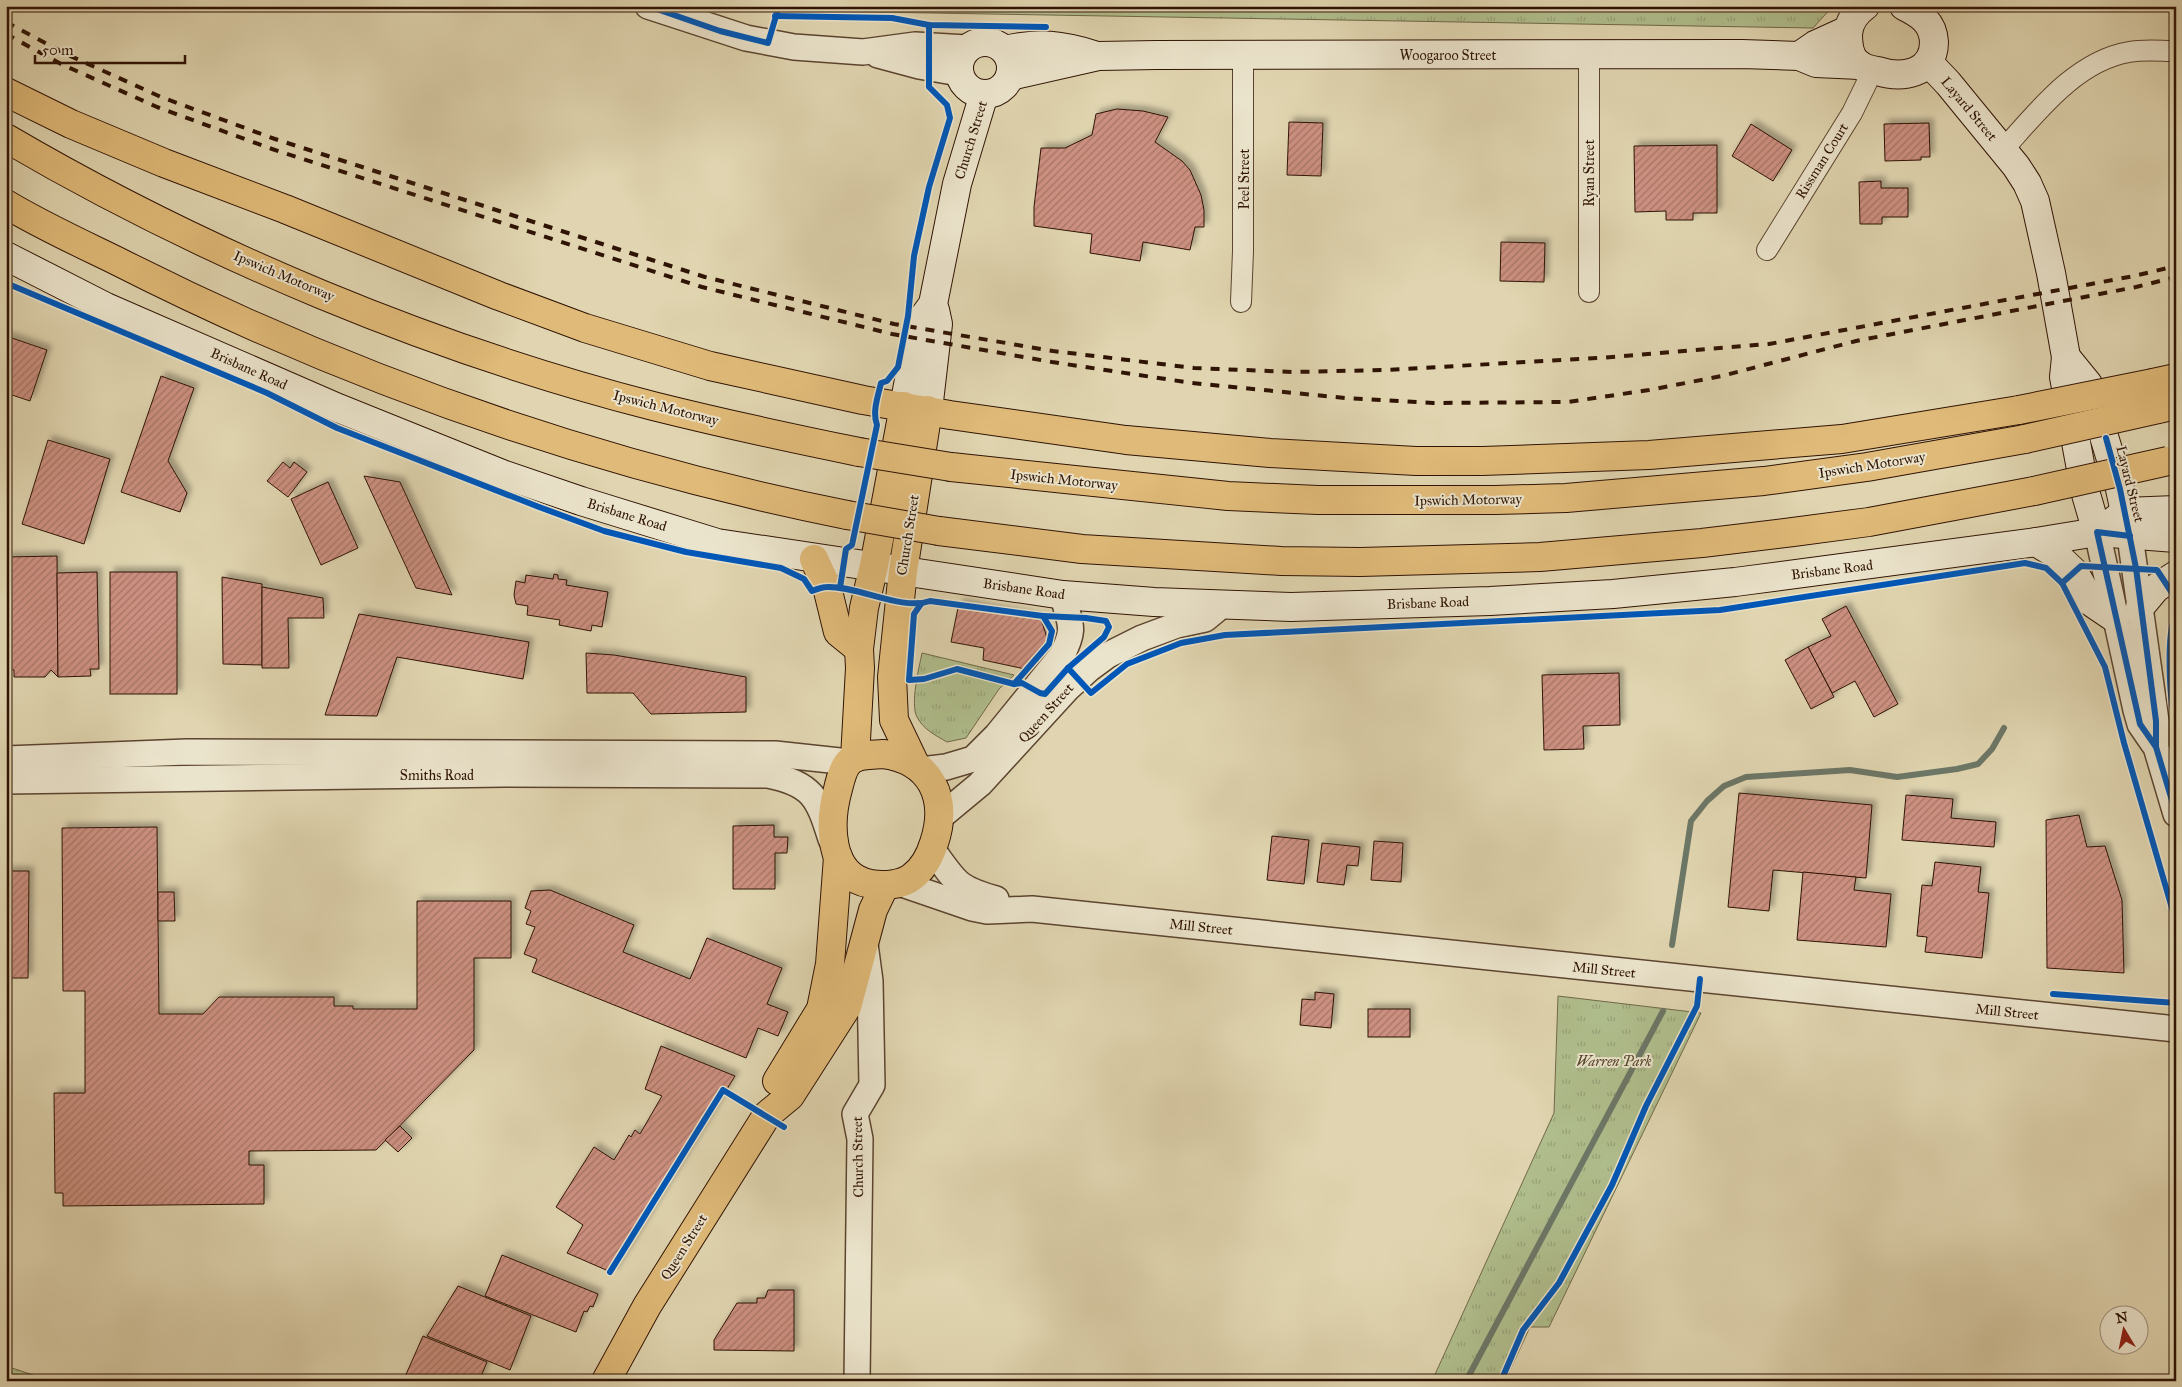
<svg xmlns="http://www.w3.org/2000/svg" width="2182" height="1387" viewBox="0 0 2182 1387" font-family="'IM FELL Great Primer',serif">
<defs>
<pattern id="forest-firs" width="22" height="20" patternUnits="userSpaceOnUse" patternTransform="scale(1.25)"><rect width="22" height="20" fill="#b0be8d"/><path d="M5 1l3.5 6h-7zM16 11l3.5 6h-7z" fill="#98a278"/></pattern>
<pattern id="park-tufts" width="24" height="20" patternUnits="userSpaceOnUse" patternTransform="scale(1.25)"><rect width="24" height="20" fill="#b0be8d"/><path d="M3 7l-1-3M5 7V3M7 7l1-3M15 17l-1-3M17 17v-4M19 17l1-3" fill="none" stroke="#98a278"/></pattern>
<pattern id="building-hatch" width="6" height="6" patternUnits="userSpaceOnUse" patternTransform="scale(1.25)"><rect width="6" height="6" fill="#cc9080"/><path d="M-1 1l2-2M0 6l6-6M5 7l2-2" fill="none" stroke="#a67467"/></pattern>
<filter id="shadow"><feDropShadow dx="4.5" dy="-4.5" stdDeviation="2.5" flood-color="#0004"/></filter>
</defs>
<rect width="100%" height="100%" fill="#e0d5b0"/>
<filter id="stains"><feTurbulence type="fractalNoise" baseFrequency=".004" numOctaves="4"/><feColorMatrix values="0 0 0 0 .2 0 0 0 0 .09 0 0 0 0 .02 0 0 0 .5 -.17"/></filter>
<radialGradient id="worn" r=".72"><stop offset=".6" stop-color="#630" stop-opacity="0"/><stop offset="1" stop-color="#630" stop-opacity=".3"/></radialGradient>
<!-- forest -->
<path fill="url(#forest-firs)" stroke="#706848" d="M6,1366L51,1381H6Z"/>
<!-- park -->
<g fill="url(#park-tufts)" stroke="#706848">
<path d="M787,6H1833L1813,28L812,11Z"/>
<path d="M922,653L1014,675L999,689L966,738L947,742C935,735 923,729 917,717C910,704 919,668 922,653Z"/>
<path d="M1558,996L1701,1013L1549,1327H1530L1505,1381H1432L1554,1113Z"/>
</g>
<g fill="none" stroke-linecap="round" stroke-linejoin="round">
<!-- stream -->
<g stroke="#6c7767" stroke-width="6">
<path d="M1672,945L1691,821L1707,801L1724,786L1746,777L1850,770L1897,777L1957,769L1978,764L1992,749L2004,728"/>
<path d="M1466,1381L1663,1011"/>
</g>
</g>
<!-- building -->
<g fill="url(#building-hatch)" stroke="#2f1304" filter="url(#shadow)">
<path d="M1117,109L1143,111L1168,117L1155,142L1182,161L1190,170L1201,195L1204,210V227H1195L1190,250L1143,242L1140,261L1090,253L1092,234L1034,226V207L1041,148H1065L1092,135L1096,114Z"/>
<path d="M1289,122L1323,123L1321,176L1287,175Z"/>
<path d="M1929,123L1930,157H1921V160L1885,161L1884,124Z"/>
<path d="M1751,124L1792,150L1773,181L1732,156Z"/>
<path d="M1717,145V213H1693V220H1666V211L1635,212L1634,146Z"/>
<path d="M1881,181V188H1908V217H1882V224H1860L1859,182Z"/>
<path d="M1501,242L1545,243L1544,282L1500,281Z"/>
<path d="M6,336L47,350L30,401L6,393Z"/>
<path d="M161,376L194,388L168,461L187,493L180,512L121,492Z"/>
<path d="M48,440L110,459L84,544L22,524Z"/>
<path d="M283,462L290,468L294,462L307,472L288,497L267,481Z"/>
<path d="M364,476L400,482L452,595L416,588Z"/>
<path d="M328,482L358,548L321,565L291,499Z"/>
<path d="M57,556L58,677L51,670L45,677H14V670H8L7,557Z"/>
<path d="M97,572L99,669H90L91,676L58,677L57,573Z"/>
<rect x="110" y="572" width="67" height="122"/>
<path d="M554,574L558,575V579L567,580L566,585L608,592L602,627L592,625L591,631L559,625L560,620L527,615L528,606L516,604L514,595L516,581L525,583L526,575L553,579Z"/>
<path d="M222,577L262,584V665L223,664Z"/>
<path d="M262,587L323,598L324,618H288L289,668H262Z"/>
<path d="M959,603L1041,619L1048,641L1025,669L983,660L984,648L951,642Z"/>
<path d="M1846,606L1898,704L1874,717L1855,681L1832,693L1808,647L1831,636L1822,619Z"/>
<path d="M359,614L529,642L523,679L397,657L377,716L325,715Z"/>
<path d="M1808,647L1834,697L1811,709L1785,660Z"/>
<path d="M586,653L614,655L746,677V712L651,714L633,693H587Z"/>
<path d="M1619,673L1620,725L1583,726L1584,749L1544,750L1542,675Z"/>
<path d="M1739,793L1872,805L1866,878L1773,870L1769,911L1728,907Z"/>
<path d="M1906,795L1953,799L1951,818L1996,822L1994,847L1902,840Z"/>
<path d="M2079,815L2087,847L2105,846L2122,900L2124,973L2047,968L2046,820Z"/>
<path d="M774,825V837H788L787,853H775V889H733V826Z"/>
<path d="M157,827L159,1014H203L219,997H334V1006H353V1009H417V901H511V958H474V1050L376,1150L249,1151V1165H264V1204L63,1206V1193H55L54,1093H85V991H63L62,828Z"/>
<path d="M1272,836L1309,840L1304,884L1267,880Z"/>
<path d="M1374,841L1403,843L1401,882L1371,880Z"/>
<path d="M1322,843L1360,847L1358,866L1347,865L1344,885L1317,882Z"/>
<path d="M1935,862L1981,867L1978,892L1989,893L1982,958L1925,952L1927,937L1917,936L1922,885L1932,886Z"/>
<path d="M6,871H29L28,978H6Z"/>
<path d="M1803,872L1856,877L1854,890L1891,894L1886,947L1797,940Z"/>
<path d="M550,890L634,925L623,952L690,979L707,938L782,968L767,1004L788,1012L778,1036L758,1028L746,1058L532,972L537,959L524,954L535,927L526,924L531,911L525,908L531,891Z"/>
<path d="M158,892H174L175,921H158Z"/>
<path d="M1315,992L1334,994L1331,1028L1300,1025L1302,999L1315,1000Z"/>
<rect x="1368" y="1009" width="42" height="28"/>
<path d="M661,1046L735,1076L613,1273L567,1253L583,1225L556,1207L594,1147L614,1160L629,1135L631,1137L635,1130L640,1134L662,1096L645,1089Z"/>
<path d="M400,1126L412,1138L398,1152L385,1140Z"/>
<path d="M502,1255L598,1294L593,1307L590,1306L587,1312L584,1311L576,1332L485,1296Z"/>
<path d="M458,1286L531,1316L510,1370L427,1336Z"/>
<path d="M768,1290H794V1351L714,1350V1340L737,1303H757V1298H765Z"/>
<path d="M423,1336L487,1362L479,1381H409L404,1379Z"/>
</g>
<g fill="none" stroke-linecap="round" stroke-linejoin="round">
<defs>
<g id="minor">
<path d="M2003,150C2037,112 2076,61 2129,52C2144,49 2161,51 2176,51"/>
<path d="M1767,250L1852,113L1873,70"/>
<path d="M1589,292V54"/>
<path d="M1241,302L1243,251V55"/>
</g>
<g id="tertiary">
<path d="M648,6L746,38L794,47L863,52L915,45L967,48"/>
<path d="M878,55L919,66L959,73"/>
<path d="M2097,532L2136,710L2140,724L2153,743"/>
<path d="M2130,536L2156,721V747L2176,814"/>
<path d="M6,759L187,752L775,754L849,762"/>
<path d="M921,770L946,767L973,759L997,735L1062,655C1077,626 1069,624 1063,595"/>
<path d="M6,781L505,774L768,775C813,784 818,798 831,839"/>
<path d="M939,818L980,784L1067,689L1089,669L1108,655L1142,638L1177,625L1205,619L1222,605"/>
<path d="M932,849C956,882 956,888 996,899"/>
<path d="M899,883L972,908L987,911L1032,909L2176,1029"/>
<path d="M857,1381L860,1139L855,1114L872,1085L870,981L865,944"/>
</g>
<g id="secondary">
<path d="M1865,6C1855,13 1849,22 1848,34C1848,44 1849,56 1857,63C1862,68 1871,70 1878,71C1902,79 1934,74 1934,42C1933,22 1920,14 1904,6"/>
<circle cx="985" cy="68" r="26"/>
<path d="M1005,50C1039,42 1062,45 1094,55"/>
<path d="M1799,56L1815,45L1848,30"/>
<path d="M1928,62L1948,83L2016,166L2027,183L2035,201L2051,273L2066,357L2064,377L2085,491L2097,532"/>
<path d="M1010,76L1098,56L1156,55L1742,54L1799,56L1816,63L1860,65"/>
<path d="M6,256L106,307L338,408L502,474L581,501L717,543L1063,595L1154,602L1291,607L1490,601L1613,594L1735,582L2036,542L2097,532L2176,538"/>
<path d="M2066,357L2088,384L2120,489L2130,536"/>
<path d="M904,406L920,322L933,304L957,184L984,94"/>
<path d="M928,410L938,324L935,310"/>
<path d="M2111,523L2125,512L2176,510"/>
<path d="M2036,542L2054,553L2074,572L2091,602L2116,619"/>
<path d="M2140,607L2156,588L2176,575"/>
</g>
<g id="primary">
<path d="M814,559L827,587L838,632L859,649"/>
<path d="M883,754C931,760 949,798 934,843C930,856 923,869 912,877C902,885 884,886 871,884C827,877 829,821 838,789C840,781 843,767 850,761C857,754 873,755 883,754Z"/>
<path d="M855,758L860,668L859,649L864,608L874,566L904,406"/>
<path d="M915,764L894,720L892,677L903,571L928,410"/>
<path d="M777,1081L821,1009L830,964L838,857"/>
<path d="M606,1381L647,1306L767,1115L790,1096L847,1007L873,910L885,885"/>
</g>
<g id="motorway">
<path d="M6,92L71,124L164,163L285,209L499,296L585,328L710,366L863,400L950,415L1126,440L1270,453L1416,461H1482L1649,455L1842,439L2019,410"/>
<path d="M6,138C204,254 431,349 653,406C721,423 790,438 859,452"/>
<path d="M6,204C41,225 78,242 115,260C345,377 593,464 847,515"/>
<path d="M2153,383L2176,378"/>
<path d="M2158,409L2176,405"/>
<path d="M951,467L1228,496L1318,500H1495L1566,498L1764,481L1867,467L2025,439"/>
<path d="M939,531L1082,549L1281,561L1360,562L1540,557L1702,543L1793,532L1869,522L2034,491"/>
</g>
</defs>
<!-- minor casing -->
<use href="#minor" stroke="#5b442f" stroke-width="22"/>
<!-- tertiary casing -->
<use href="#tertiary" stroke="#5b442f" stroke-width="28"/>
<!-- secondary casing -->
<use href="#secondary" stroke="#2f1304" stroke-width="30"/>
<!-- primary casing -->
<use href="#primary" stroke="#2f1304" stroke-width="30"/>
<!-- motorway casing -->
<use href="#motorway" stroke="#2f1304" stroke-width="30"/>
<!-- minor -->
<use href="#minor" stroke="#ebe4cc" stroke-width="20"/>
<!-- tertiary -->
<use href="#tertiary" stroke="#ebe4cc" stroke-width="25"/>
<!-- secondary -->
<use href="#secondary" stroke="#ebe4cc" stroke-width="28"/>
<!-- primary -->
<use href="#primary" stroke="#e0ba78" stroke-width="28"/>
<!-- motorway -->
<use href="#motorway" stroke="#e0ba78" stroke-width="28"/>
<!-- rail -->
<g stroke="#2f1304" stroke-width="4" stroke-dasharray="9 9" stroke-linecap="butt">
<path d="M6,22L66,54L161,97L275,139L705,277L894,324L1053,351L1194,368L1293,372L1384,370L1599,358L1769,344L2134,276L2176,266"/>
<path d="M6,34L61,64L157,107L272,149L702,287L892,334L1052,362L1192,383L1345,398L1433,403L1568,402L1649,390L1722,376L1856,341L2136,287L2176,277"/>
</g>
<defs>
<g id="motorway-bridge">
<path d="M2019,410L2153,383"/>
<path d="M2025,439L2158,409"/>
<path d="M859,452L951,467"/>
<path d="M2034,491L2168,461"/>
<path d="M847,515L939,531"/>
</g>
</defs>
<!-- motorway-bridge casing -->
<use href="#motorway-bridge" stroke="#2f1304" stroke-width="30" stroke-linecap="butt"/>
<!-- motorway-bridge -->
<use href="#motorway-bridge" stroke="#e0ba78" stroke-width="28"/>
<defs>
<g id="cycleway">
<path d="M648,6L720,31L768,43L779,6"/>
<path d="M775,16L892,18L929,25L1046,27"/>
<path d="M6,283L267,393L337,428L539,507L604,531L686,552L781,568L804,579L812,591C817,589 823,587 827,587C859,586 901,611 930,601L1043,616L1052,631L1049,644L1014,684"/>
<path d="M2106,438L2120,489L2136,568L2156,721V747L2176,814"/>
<path d="M2130,536L2097,532L2140,724L2156,747"/>
<path d="M2062,583L2105,667L2124,743L2176,922"/>
<path d="M840,588L846,549L852,545L877,425C872,412 878,396 881,383L887,381L898,367L908,316L914,256L929,187L950,118L947,105L929,87V25"/>
<path d="M921,604L914,614L909,680L924,679L957,669L1014,684L1022,683L1040,693L1045,694L1068,668L1104,637L1109,627L1106,621L1086,618L1043,616"/>
<path d="M2176,613C2166,633 2169,701 2176,722"/>
<path d="M1068,668L1091,693L1127,664L1181,643L1225,635L1720,610L2025,563L2046,568L2062,583L2081,566L2157,570L2176,599"/>
<path d="M2053,994L2176,1003"/>
<path d="M610,1272L723,1090L784,1127"/>
<path d="M1501,1381L1523,1330L1559,1283L1612,1185L1646,1106L1697,1006L1700,979"/>
</g>
</defs>
<!-- cycleway casing -->
<use href="#cycleway" stroke="#ebe4cc" stroke-width="9"/>
<!-- cycleway -->
<use href="#cycleway" stroke="#0057b8" stroke-width="6"/>
</g>
<g text-anchor="middle" dominant-baseline="central" stroke-width="4" stroke-linejoin="round" paint-order="stroke">
<!-- street labels -->
<g font-size="14" fill="#2f1304" stroke="#ebe4cc">
<text x="1448" y="55">Woogaroo Street</text>
<text transform="translate(1969 109) rotate(50)">Layard Street</text>
<text transform="translate(971 140) rotate(-73)">Church Street</text>
<text transform="translate(1822 161) rotate(-58)">Rissman Court</text>
<text transform="translate(1589 173) rotate(-90)">Ryan Street</text>
<text transform="translate(1244 179) rotate(-90)">Peel Street</text>
<text transform="translate(284 276) rotate(23)">Ipswich Motorway</text>
<text transform="translate(249 369) rotate(24)">Brisbane Road</text>
<text transform="translate(666 408) rotate(14)">Ipswich Motorway</text>
<text transform="translate(1872 465) rotate(-9)">Ipswich Motorway</text>
<text transform="translate(1064 480) rotate(6)">Ipswich Motorway</text>
<text transform="translate(2130 484) rotate(76)">Layard Street</text>
<text transform="translate(1468 500) rotate(-1)">Ipswich Motorway</text>
<text transform="translate(627 515) rotate(17)">Brisbane Road</text>
<text transform="translate(908 535) rotate(-81)">Church Street</text>
<text transform="translate(1832 570) rotate(-7)">Brisbane Road</text>
<text transform="translate(1024 589) rotate(8)">Brisbane Road</text>
<text transform="translate(1428 603) rotate(-2)">Brisbane Road</text>
<text transform="translate(1046 713) rotate(-48)">Queen Street</text>
<text x="437" y="775">Smiths Road</text>
<text transform="translate(1201 927) rotate(6)">Mill Street</text>
<text transform="translate(1604 970) rotate(6)">Mill Street</text>
<text transform="translate(2007 1012) rotate(6)">Mill Street</text>
<text transform="translate(858 1157) rotate(-91)">Church Street</text>
<text transform="translate(684 1247) rotate(-58)">Queen Street</text>
</g>
<!-- park labels -->
<g font-size="14" font-style="italic" fill="#56462d" stroke="#ebe4cc">
<text x="1614" y="1061">Warren Park</text>
</g>
</g>
<!-- margin -->
<rect width="2182" height="1387" fill="none" stroke="#e0d5b0" stroke-width="25"/>
<rect x="8" y="8" width="2167" height="1372" fill="none" stroke="#2f1304" stroke-width="2.5"/>
<rect x="12" y="12" width="2157" height="1362" fill="none" stroke="#2f1304"/>
<!-- north arrow -->
<g transform="translate(2124 1330) rotate(350)"><circle r="24" fill="#ebe4cc" stroke="#a0907c"/>
<path d="M0-4L9 19L0 12L-9 19Z" fill="#8f2418"/>
<text y="-8" font-size="14" font-weight="bold" text-anchor="middle" fill="#2f1304">N</text>
</g>
<!-- scale -->
<path d="M35 55v8h150v-8" fill="none" stroke="#2f1304" stroke-width="2.5"/>
<text x="42" y="55" font-size="15" fill="#2f1304" stroke="#ebe4cc" stroke-width="4" paint-order="stroke">50 m</text>
<rect width="100%" height="100%" filter="url(#stains)"/>
<rect width="100%" height="100%" fill="url(#worn)"/>
</svg>
